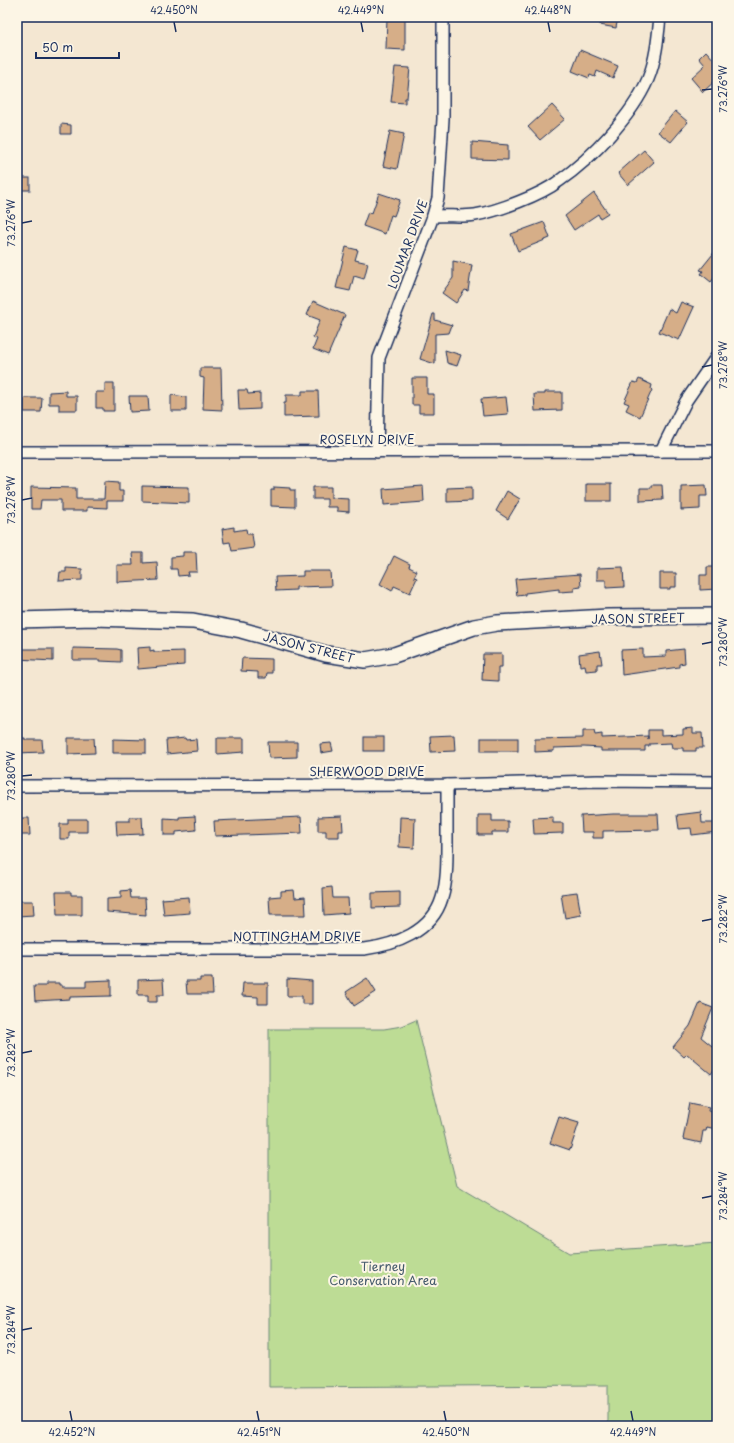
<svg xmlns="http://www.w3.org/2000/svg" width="734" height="1443" viewBox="0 0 734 1443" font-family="'Playpen Sans',sans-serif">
<rect width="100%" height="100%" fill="#f4e7d2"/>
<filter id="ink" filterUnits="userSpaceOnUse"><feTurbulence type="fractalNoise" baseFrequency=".025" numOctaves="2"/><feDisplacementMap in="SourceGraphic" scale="8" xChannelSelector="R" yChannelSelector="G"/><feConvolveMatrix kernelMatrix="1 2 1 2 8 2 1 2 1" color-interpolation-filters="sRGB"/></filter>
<g filter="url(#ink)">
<!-- green -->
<path fill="#bddc95" stroke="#6c867a" d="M416,1020L457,1186L569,1253L717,1243V1426H608V1385L269,1387V1029H384L402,1026Z"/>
<!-- building -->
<g fill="#d6ae88" stroke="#1b2f5e">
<path d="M387,17H405V50L386,49Z"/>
<path d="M601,17H618L616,28L600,25Z"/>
<path d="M580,50L618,66L613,78L597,71L595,77L590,75L589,78L572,71Z"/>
<path d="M706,51L717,63V79L703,92L691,78L705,65L699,58Z"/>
<path d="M395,67L410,68L407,98H405V103L391,102Z"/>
<path d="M552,105L565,119L540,140L528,127Z"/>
<path d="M675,111L688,122L671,142L658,132Z"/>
<path d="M61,124L71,125V134H61Z"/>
<path d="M390,131L404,134L397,169L383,166Z"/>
<path d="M472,142L508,145V160L472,159Z"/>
<path d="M644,150L654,162L628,185L618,173Z"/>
<rect x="18" y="178" width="12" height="12"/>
<path d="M379,193L400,200L394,216L391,215L385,234L363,226L368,212L372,213Z"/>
<path d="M594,193L608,213L600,218L598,214L574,230L565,216Z"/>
<path d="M544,222L550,238L518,251L511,234Z"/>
<path d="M346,247L358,250L355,260L368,263L364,279L354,276L350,291L336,288Z"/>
<path d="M717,249V274L711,282L701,274L703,271L700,270Z"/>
<path d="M453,261L472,265L468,291L465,290L456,303L442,293L453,278Z"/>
<path d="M313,301L345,315L328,355L313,349L317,339L313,337L320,320L307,315Z"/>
<path d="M681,302L694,307L679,340L659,332L669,309L676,313Z"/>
<path d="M433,314H435V320L452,325L449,333L435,334V364L420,359Z"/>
<path d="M445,350L461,355L457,366L447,363Z"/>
<path d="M200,368H221L222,410L203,409L204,378L200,377Z"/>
<path d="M412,378H427V394H434V413H419V405H412Z"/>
<path d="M639,379L652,385L651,389L652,390L640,417L626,410L629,404L624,402L633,382L637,383Z"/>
<path d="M105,383H114V411H103V408H96V392H105Z"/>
<path d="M238,390H247L248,394L260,393V409L239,410Z"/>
<path d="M66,391V396H77V410H59V404H49V392Z"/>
<path d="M302,391H318L319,416L284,417V403H286V395H302Z"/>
<path d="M545,392H562V410L535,411L534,394H545Z"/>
<path d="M171,395L186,397V411H171Z"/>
<path d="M129,396H148L149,411L130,412Z"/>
<path d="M506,397L508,414L483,416L481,399Z"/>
<path d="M24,398H42L41,412H24Z"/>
<path d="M105,481L119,482V491H123V501H107V508L87,507V511H61V500H41L40,509H31V487L76,488V499H104Z"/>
<rect x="586" y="484" width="25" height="17"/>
<path d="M651,485H662L663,500L640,501V488H651Z"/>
<path d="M706,485L707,496H700V509L681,510V486Z"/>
<path d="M142,486L189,487V503L142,501Z"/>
<path d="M423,486L424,502L384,505L383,489Z"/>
<path d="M274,487L290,488V490H295V507L271,506V490H274Z"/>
<path d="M313,487H331V498L349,499V512L337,511V507H327V499H313Z"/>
<path d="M472,487V501L447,502V488Z"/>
<path d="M507,491L520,499L508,519L496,511Z"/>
<path d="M234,527V531L246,529L247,534H252L254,548L232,551L230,542L224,543L222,529Z"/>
<path d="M183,552H196L197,572H188L189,575L178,576L177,569H171V557L183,556Z"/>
<path d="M132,553H143V563L157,562L158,580L117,582V565H133Z"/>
<path d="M394,556L410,564L409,567L417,571L414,577L417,578L410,593L394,586L392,591L380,584Z"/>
<path d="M623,567L624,587L606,588V580H597V568Z"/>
<path d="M707,567H717V589L700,590V575H707Z"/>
<path d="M66,568L82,569V580L59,581L60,572H66Z"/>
<path d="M303,571H330L331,586L296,587V590L276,591L275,577L303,576Z"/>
<path d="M660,573H676V587H670V589H660Z"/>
<path d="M580,574L581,587L574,588V591L559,592V589L525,593V595L517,596L515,579Z"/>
<path d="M150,647V651L154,650V652L184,651V665L138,669L137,648Z"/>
<path d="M73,648L117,649L121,650V662L100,661V660H73Z"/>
<path d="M17,649H53V661L17,659Z"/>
<path d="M643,649V657L666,656V651L684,649L685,663L679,664V667L622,675L621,650Z"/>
<path d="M600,651L602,664H597V670L586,671L585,665L580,666L579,654Z"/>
<path d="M483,654H502V667H498V681L482,680Z"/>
<path d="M242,658L272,659V673H267L266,678H258V672L241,671Z"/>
<path d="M693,728V733H702L703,748H696V751H683V748H672L671,743L649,744V746H645V751H601V748L584,747L554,748V751L535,752V739L583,738V731H594L595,735L602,734V738L648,736V739V730H661V735L683,734V729Z"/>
<path d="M454,735L455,751L431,752L430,736Z"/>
<rect x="364" y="737" width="20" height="14"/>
<path d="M17,738H25V740H42L43,752L17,753Z"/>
<path d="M68,738H94L95,753L68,754Z"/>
<path d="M185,738L186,740L196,739L197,751L167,754L166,740Z"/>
<path d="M217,738H244V752L217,754Z"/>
<rect x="481" y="738" width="37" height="13"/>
<path d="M113,739L146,740V753H113Z"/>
<path d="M268,742H297V757L269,758Z"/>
<path d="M331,743L333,751L321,753L320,744Z"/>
<path d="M701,812L702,823H717V832L692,835L691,828L679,829L677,815Z"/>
<path d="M613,814H658L659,830L603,831V838H593V832H582L581,816Z"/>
<path d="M478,815H492V821H508V832H492V835H478Z"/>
<path d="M195,816L196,830L176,832V835H164V818L179,819V817Z"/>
<path d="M342,816L343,831H339V837H326V831H318V817Z"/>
<path d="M130,817H142L143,834L117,835L116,821H130Z"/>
<path d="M301,817L302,833L215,836L214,821Z"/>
<path d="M400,817L415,818L414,848L399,847Z"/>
<path d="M553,817V823H563V833L534,834L533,818Z"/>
<path d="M17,818H29L30,835H17Z"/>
<path d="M68,819H87V832H69V839H60V824H68Z"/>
<path d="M332,887L333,898H348L349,913L324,915L323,888Z"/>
<path d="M130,890L131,898H145L146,915L107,912V899L121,898V891Z"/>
<path d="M294,890L295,898L305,897L306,915H270L269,897L281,896V891Z"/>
<path d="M56,892H71V895H82V915H57Z"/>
<path d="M400,892V907L372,908V893Z"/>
<path d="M577,892L581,915L565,918L561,894Z"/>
<path d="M189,897L190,913L164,915L162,899Z"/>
<path d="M17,901H33L34,915L17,916Z"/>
<path d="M200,978H212L213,994H187L186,981H200Z"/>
<path d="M367,978L376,992L354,1006L346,992Z"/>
<path d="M163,979L164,995H157V1002H148V995H138V980Z"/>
<path d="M287,979L312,981V1004H302V996H287Z"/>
<path d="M111,980V996L70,997V999L35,1001L34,986H46V983H59V985H62V987H86V981Z"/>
<path d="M243,983H268V1004H258V997L242,996Z"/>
<path d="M700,1003L713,1008L701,1037L717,1050V1065L711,1074L687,1054L684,1057L673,1047L690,1026Z"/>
<path d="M690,1103L709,1107L708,1111L717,1113L716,1129L707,1127L706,1131H703L701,1143L683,1139Z"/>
<path d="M559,1117L579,1123L570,1150L550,1143Z"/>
</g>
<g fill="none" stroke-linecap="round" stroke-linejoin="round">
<defs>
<g id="street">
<path d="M433,216C447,215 462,217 475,215C498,211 541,195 559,181C592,158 632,116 648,79C656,60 658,37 660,17"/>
<path d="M661,451L686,401L717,356"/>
<path d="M17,452L717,451"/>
<path d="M377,452L379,358L432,219L438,198L443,119V17"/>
<path d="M17,786L447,785L598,781L717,782"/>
<path d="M17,949H364C395,945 432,932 442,898C447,882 447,863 447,846C447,826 447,805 447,785"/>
</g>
<path id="secondary" d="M17,620L94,618L193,621L241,630L326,654L365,660L394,655L474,627L497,623L608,617L717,616"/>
</defs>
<!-- street casing -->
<use href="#street" stroke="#1b2f5e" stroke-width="14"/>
<!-- secondary casing -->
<use href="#secondary" stroke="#1b2f5e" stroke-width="18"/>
<!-- street -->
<use href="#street" stroke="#fcf5e5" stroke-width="11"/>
<!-- secondary -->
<use href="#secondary" stroke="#fcf5e5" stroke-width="15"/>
</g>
</g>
<!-- ticks -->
<path fill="none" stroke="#1b2f5e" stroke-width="1.5" d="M174,22L176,32M361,22L363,32M548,22L550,32M702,90L712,89M22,223L32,221M702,367L712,365M22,500L32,498M702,644L712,642M22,776L32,775M702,921L712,919M22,1053L32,1051M702,1198L712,1196M22,1330L32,1328M70,1411L72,1421M257,1411L259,1421M444,1411L446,1421M631,1411L633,1421"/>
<g text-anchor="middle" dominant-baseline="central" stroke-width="4" stroke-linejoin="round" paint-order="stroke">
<!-- street labels -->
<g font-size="12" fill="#1b2f5e" stroke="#fcf5e5">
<text transform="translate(407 244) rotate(-70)">LOUMAR DRIVE</text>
<text x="367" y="439">ROSELYN DRIVE</text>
<text transform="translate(638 618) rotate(-1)">JASON STREET</text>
<text transform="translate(309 647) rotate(14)">JASON STREET</text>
<text x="367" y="771">SHERWOOD DRIVE</text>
<text x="297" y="936">NOTTINGHAM DRIVE</text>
</g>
<!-- park labels -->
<g font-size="12" fill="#445a6c" stroke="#fcf5e5">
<text x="383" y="1266">Tierney<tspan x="383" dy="14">Conservation Area</tspan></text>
</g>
</g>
<!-- margin -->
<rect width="734" height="1443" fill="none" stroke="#fcf5e5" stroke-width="44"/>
<!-- scale -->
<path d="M36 52v6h83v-6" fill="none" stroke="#1b2f5e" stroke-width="2"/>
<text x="42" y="52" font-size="12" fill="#1b2f5e" stroke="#fcf5e5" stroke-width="3" paint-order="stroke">50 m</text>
<rect x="22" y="22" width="690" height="1399" fill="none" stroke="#1b2f5e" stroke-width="1.5"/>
<g font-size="10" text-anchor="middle" fill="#1b2f5e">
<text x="174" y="14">42.450°N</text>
<text x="361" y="14">42.449°N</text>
<text x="548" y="14">42.448°N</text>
<text transform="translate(723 89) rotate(-90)" y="4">73.276°W</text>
<text transform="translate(11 223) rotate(-90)" y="4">73.276°W</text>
<text transform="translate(723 365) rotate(-90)" y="4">73.278°W</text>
<text transform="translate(11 500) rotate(-90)" y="4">73.278°W</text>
<text transform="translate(723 642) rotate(-90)" y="4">73.280°W</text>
<text transform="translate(11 776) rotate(-90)" y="4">73.280°W</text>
<text transform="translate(723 919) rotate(-90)" y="4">73.282°W</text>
<text transform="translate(11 1053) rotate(-90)" y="4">73.282°W</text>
<text transform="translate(723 1196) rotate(-90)" y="4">73.284°W</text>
<text transform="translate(11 1330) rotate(-90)" y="4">73.284°W</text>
<text x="72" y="1436">42.452°N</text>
<text x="259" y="1436">42.451°N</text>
<text x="446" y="1436">42.450°N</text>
<text x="633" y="1436">42.449°N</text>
</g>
</svg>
